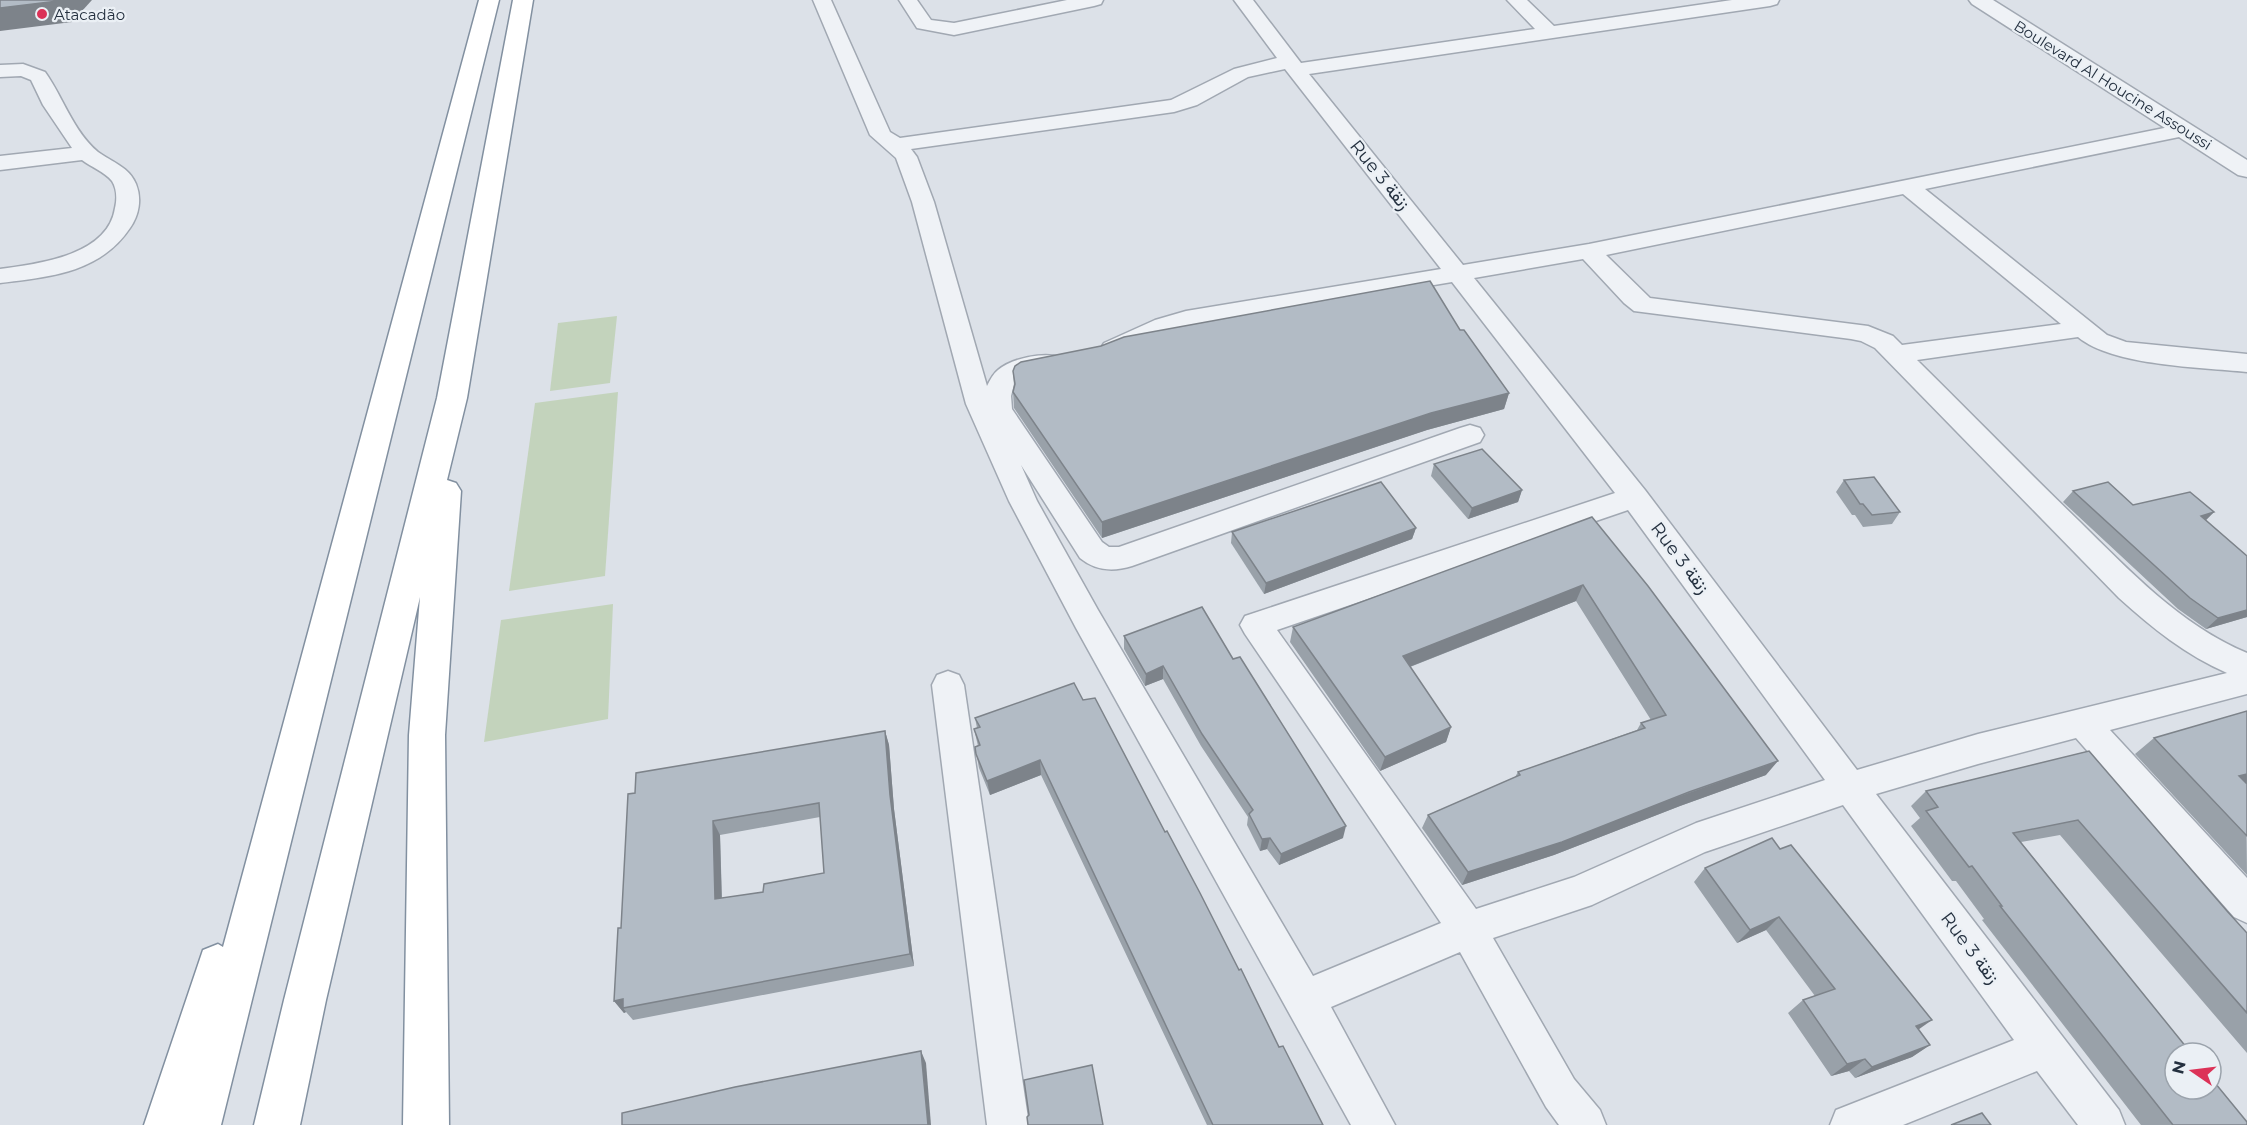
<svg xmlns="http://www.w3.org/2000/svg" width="2247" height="1125" viewBox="0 0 2247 1125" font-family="Montserrat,Vazirmatn,sans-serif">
<rect width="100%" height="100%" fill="#dce1e8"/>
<!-- green -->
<g fill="#c3d3bc">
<path d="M617,316L610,383L550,391L558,323Z"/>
<path d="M618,392L605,576L509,591L535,403Z"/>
<path d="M613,604L608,719L484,742L501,620Z"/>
</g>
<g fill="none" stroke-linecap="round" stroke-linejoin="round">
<defs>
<g id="minor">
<path d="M813,0H831L890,132L900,138L1171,100L1234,69L1277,58L1234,0H1253L1301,63L1535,29L1507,0H1527L1554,26L1732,0H1779L1777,4L1770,6L1309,74L1463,265L1589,244L2184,124L2191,126L2195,130L2191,134L2184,136L1925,189L2107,335L2126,342L2247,354V372C2200,367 2113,366 2078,337L1917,360C1971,413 2024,468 2079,521C2130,571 2180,625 2247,653V694L2110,730L2247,878V923L2234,917L2076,738L1978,764L1876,794L2119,1110L2125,1125H2078L2037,1071L1903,1125H1830L1836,1110L2014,1040L1843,805L1705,852L1592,905L1493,938L1574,1079L1600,1110L1606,1125H1559L1546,1107L1460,952L1331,1007L1395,1125H1351L1076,628L1009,501L966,404L912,202L896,158L870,135ZM1285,69L1441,269L1186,311L1155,320L1104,343L1100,349L1104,355L1113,357L1122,355L1189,326L1452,282L1615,493L1245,616L1240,625L1245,634L1441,923L1313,976L1098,610L1037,501L1021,465L1080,558C1096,571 1113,572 1132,566L1480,442L1484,435L1480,428L1470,425L1460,428L1119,547H1109L1102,542L1012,409L1011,396L1014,384L1028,376L1060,369L1064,363L1060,357C1043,352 1012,358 998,370C993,374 990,380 987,386L934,202L917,157L911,149L1174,112L1197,105L1248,77ZM1903,194L2061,324L1902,345L1893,336L1868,326L1650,298L1606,255ZM1583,259L1624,303L1634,311L1851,339L1861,341L1875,348L2119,598C2152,628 2186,655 2227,673L1978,734L1857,770L1645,490L1474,278ZM1628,510L1825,780L1696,823L1574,877L1476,909L1277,630Z"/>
<path d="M899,0H917L931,20L954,23L1067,0H1103L1101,4L1094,6L954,35L917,28Z"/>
<path d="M23,64L45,72C63,97 73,131 98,152C112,162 129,167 136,184C142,199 139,215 130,228C100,273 49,277 0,283V269C37,264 108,256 115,208C117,200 117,189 112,181C105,172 91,167 82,160L0,170V156L72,148L43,105L31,80L21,76L0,77V65Z"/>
<path d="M948,671L959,675L964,685L1029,1125H987L932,685L937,675Z"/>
</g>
<path id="tertiary" d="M1969,0H1993L2247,160V177L2238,175L1972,4Z"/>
<g id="trunk">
<path d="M479,0H499L221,1125H144L203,950L218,944L223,947Z"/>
<path d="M513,0H533L467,398L447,480L456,483L461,491L445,735L449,1125H403L409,735L420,597L326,1000L300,1125H254L284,1000L437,398Z"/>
</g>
</defs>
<!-- minor casing -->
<use href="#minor" stroke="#a1a8b2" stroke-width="3"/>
<!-- tertiary casing -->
<use href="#tertiary" stroke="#a1a8b2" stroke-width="3"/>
<!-- trunk casing -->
<use href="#trunk" stroke="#8290a0" stroke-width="3"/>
<!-- minor -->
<use href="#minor" fill="#eff2f6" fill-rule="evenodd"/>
<!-- tertiary -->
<use href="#tertiary" fill="#eff2f6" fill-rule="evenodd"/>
<!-- trunk -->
<use href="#trunk" fill="#fff" fill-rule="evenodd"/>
</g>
<!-- wall -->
<g fill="#99a1a9" fill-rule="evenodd">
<path d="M1460,330L1509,393L1504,409L1427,430L1102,538L1014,408L1013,392L1014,386L1013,371Z"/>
<path d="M1434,464L1522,490L1518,502L1468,519L1431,476Z"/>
<path d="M1844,480L1900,512L1892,524L1863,527L1855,515H1852L1836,492Z"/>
<path d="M2073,491L2133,505L2214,512L2206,520L2247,617L2206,629L2178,609L2063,502Z"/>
<path d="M1592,517L1766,775L1680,806L1554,855L1462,885L1422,828L1428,815L1515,777L1518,772L1637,730L1641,723L1651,720L1576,601L1410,667L1451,727L1446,742L1380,771L1290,642L1293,627Z"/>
<path d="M1416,528L1412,539L1264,594L1231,543L1232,532Z"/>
<path d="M1124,636L1233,659L1343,838L1279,865L1267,849L1260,851L1247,825L1248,817L1201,746L1163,679L1145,686L1124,649Z"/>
<path d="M1083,700L1165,832L1279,1047L1323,1125H1207L1041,775L990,795L979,768L975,747L978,746L974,729L977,728L975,718Z"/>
<path d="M2247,711L2246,784L2247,875L2135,754L2154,738Z"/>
<path d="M885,731L889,745L894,809L914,966L633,1020L626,1012L624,1013L614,1001L635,793ZM820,817L824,873L763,892L722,898L720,835Z"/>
<path d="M2089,751L2227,911L2247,933V1053L2060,835L2021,842L2247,1125H2141L1982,920L1984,919L1956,881H1952L1911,826L1920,818L1911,806L1926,791Z"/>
<path d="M1780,849L1919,1030L1930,1045L1912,1057L1855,1078L1849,1071L1831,1076L1788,1013L1803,1000L1815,996L1766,930L1737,943L1694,882L1705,868Z"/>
</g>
<!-- shaded-wall -->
<g fill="#7d838a">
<path d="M0,0H92L72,22L0,31Z"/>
<path d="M1509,393L1504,409L1427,430L1102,538V522L1431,413Z"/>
<path d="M1522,490L1518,502L1468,519L1472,508Z"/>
<path d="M2214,512L2202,524L2201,516Z"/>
<path d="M1416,528L1412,539L1264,594L1266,583Z"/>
<path d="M1583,585L1576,601L1399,671L1403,656Z"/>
<path d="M2247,610V617L2206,629L2218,618Z"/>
<path d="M1163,666V679L1145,686L1146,674Z"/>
<path d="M1451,727L1446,742L1380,771L1385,757Z"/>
<path d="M885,731L889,745L894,809L914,966L910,954L890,795Z"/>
<path d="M1040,760L1041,775L990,795L987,781Z"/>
<path d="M1778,761L1766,775L1680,806L1554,855L1462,885L1468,872Z"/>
<path d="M2247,774V783L2218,791L2239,776Z"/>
<path d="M713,821L720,835L722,912L715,899Z"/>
<path d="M1346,826L1343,838L1279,865L1281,854Z"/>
<path d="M1270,838L1267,849L1260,851L1262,839Z"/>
<path d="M1779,917L1766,930L1737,943L1750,930Z"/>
<path d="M623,999V1008L626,1012L624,1013L614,1001Z"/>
<path d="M1932,1020L1915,1032L1916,1026Z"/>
<path d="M1930,1045L1912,1057L1855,1078L1872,1067Z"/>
<path d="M921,1051L926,1063L931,1125H928Z"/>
<path d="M1865,1059L1849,1071L1831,1076L1847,1064Z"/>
</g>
<!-- building -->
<g fill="#b2bbc5" stroke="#7d838a" stroke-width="1.5" fill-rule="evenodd">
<path d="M0,0H60L58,1L0,8Z"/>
<path d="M1430,281L1460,330H1464L1509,393L1431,413L1102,522L1013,392L1015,384L1013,371L1015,366L1021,362L1101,346L1124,337Z"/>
<path d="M1482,449L1522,490L1472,508L1434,464Z"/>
<path d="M1874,477L1900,512L1872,515L1863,504H1860L1844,480Z"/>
<path d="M1381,482L1416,528L1266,583L1232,532Z"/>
<path d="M2108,482L2133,505L2190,492L2214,512L2201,516L2247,556V610L2218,618L2190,598L2073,491Z"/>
<path d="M1592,517L1648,586L1778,761L1689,792L1562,842L1468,872L1428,815L1520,775L1518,772L1645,728L1641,723L1666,715L1583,585L1403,656L1451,727L1385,757L1293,627Z"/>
<path d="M1202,607L1233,659L1240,657L1346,826L1281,854L1270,838L1262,839L1249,814L1253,810L1202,734L1163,666L1146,674L1124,636Z"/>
<path d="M1074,683L1083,700L1095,698L1165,832L1167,831L1200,893L1239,970L1241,969L1279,1047L1283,1046L1323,1125H1213L1040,760L987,781L976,754L975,747L980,745L974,729L980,727L975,718Z"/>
<path d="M2247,711V774L2239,776L2247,784V836L2154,738Z"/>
<path d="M885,731L890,795L910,954L623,1008V999L614,1001L618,928H621L628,794L635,793L636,773ZM819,803L824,873L764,884L763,892L715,899L713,821Z"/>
<path d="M2089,751L2227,911L2247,933V1013L2078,820L2013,833L2191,1053H2175V1089H2211V1078L2247,1122V1125H2173L2000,906H2002L1972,866L1969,867L1926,811L1938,807L1926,791Z"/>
<path d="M1772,838L1780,849L1791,845L1932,1020L1916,1026L1930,1045L1872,1067L1865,1059L1847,1064L1803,1000L1835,989L1779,917L1750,930L1705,868Z"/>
<path d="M921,1051L928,1125H622V1113L735,1087Z"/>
<path d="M1092,1065L1103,1125H1028L1027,1117L1029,1115L1024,1080Z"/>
<path d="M1982,1113L1991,1125H1951Z"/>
</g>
<!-- markers -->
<circle fill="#dc3257" stroke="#ebf0f5" stroke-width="2" cx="42" cy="14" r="6"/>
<g text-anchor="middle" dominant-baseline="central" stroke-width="4.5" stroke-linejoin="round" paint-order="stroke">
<!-- far-poi labels -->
<g font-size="15" fill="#24303f" stroke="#ebf0f5" text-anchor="start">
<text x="54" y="14">Atacadão</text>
</g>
<!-- far-street labels -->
<g font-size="15" fill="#24303f" stroke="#ebf0f5">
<text transform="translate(2113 85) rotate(32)">Boulevard Al Houcine Assoussi</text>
</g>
<!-- street labels -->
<g font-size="18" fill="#24303f" stroke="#ebf0f5">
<text transform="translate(1380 175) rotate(51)">Rue 3 زنقة</text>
<text transform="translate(1680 558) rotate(53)">Rue 3 زنقة</text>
<text transform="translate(1970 948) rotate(53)">Rue 3 زنقة</text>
</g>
</g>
<!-- north arrow -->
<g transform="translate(2193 1071) rotate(284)"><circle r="28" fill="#ebf0f5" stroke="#9ba3ac" stroke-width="1.5"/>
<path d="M0-4.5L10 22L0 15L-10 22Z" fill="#dc3257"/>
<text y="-9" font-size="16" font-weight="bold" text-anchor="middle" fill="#24303f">N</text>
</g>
</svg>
